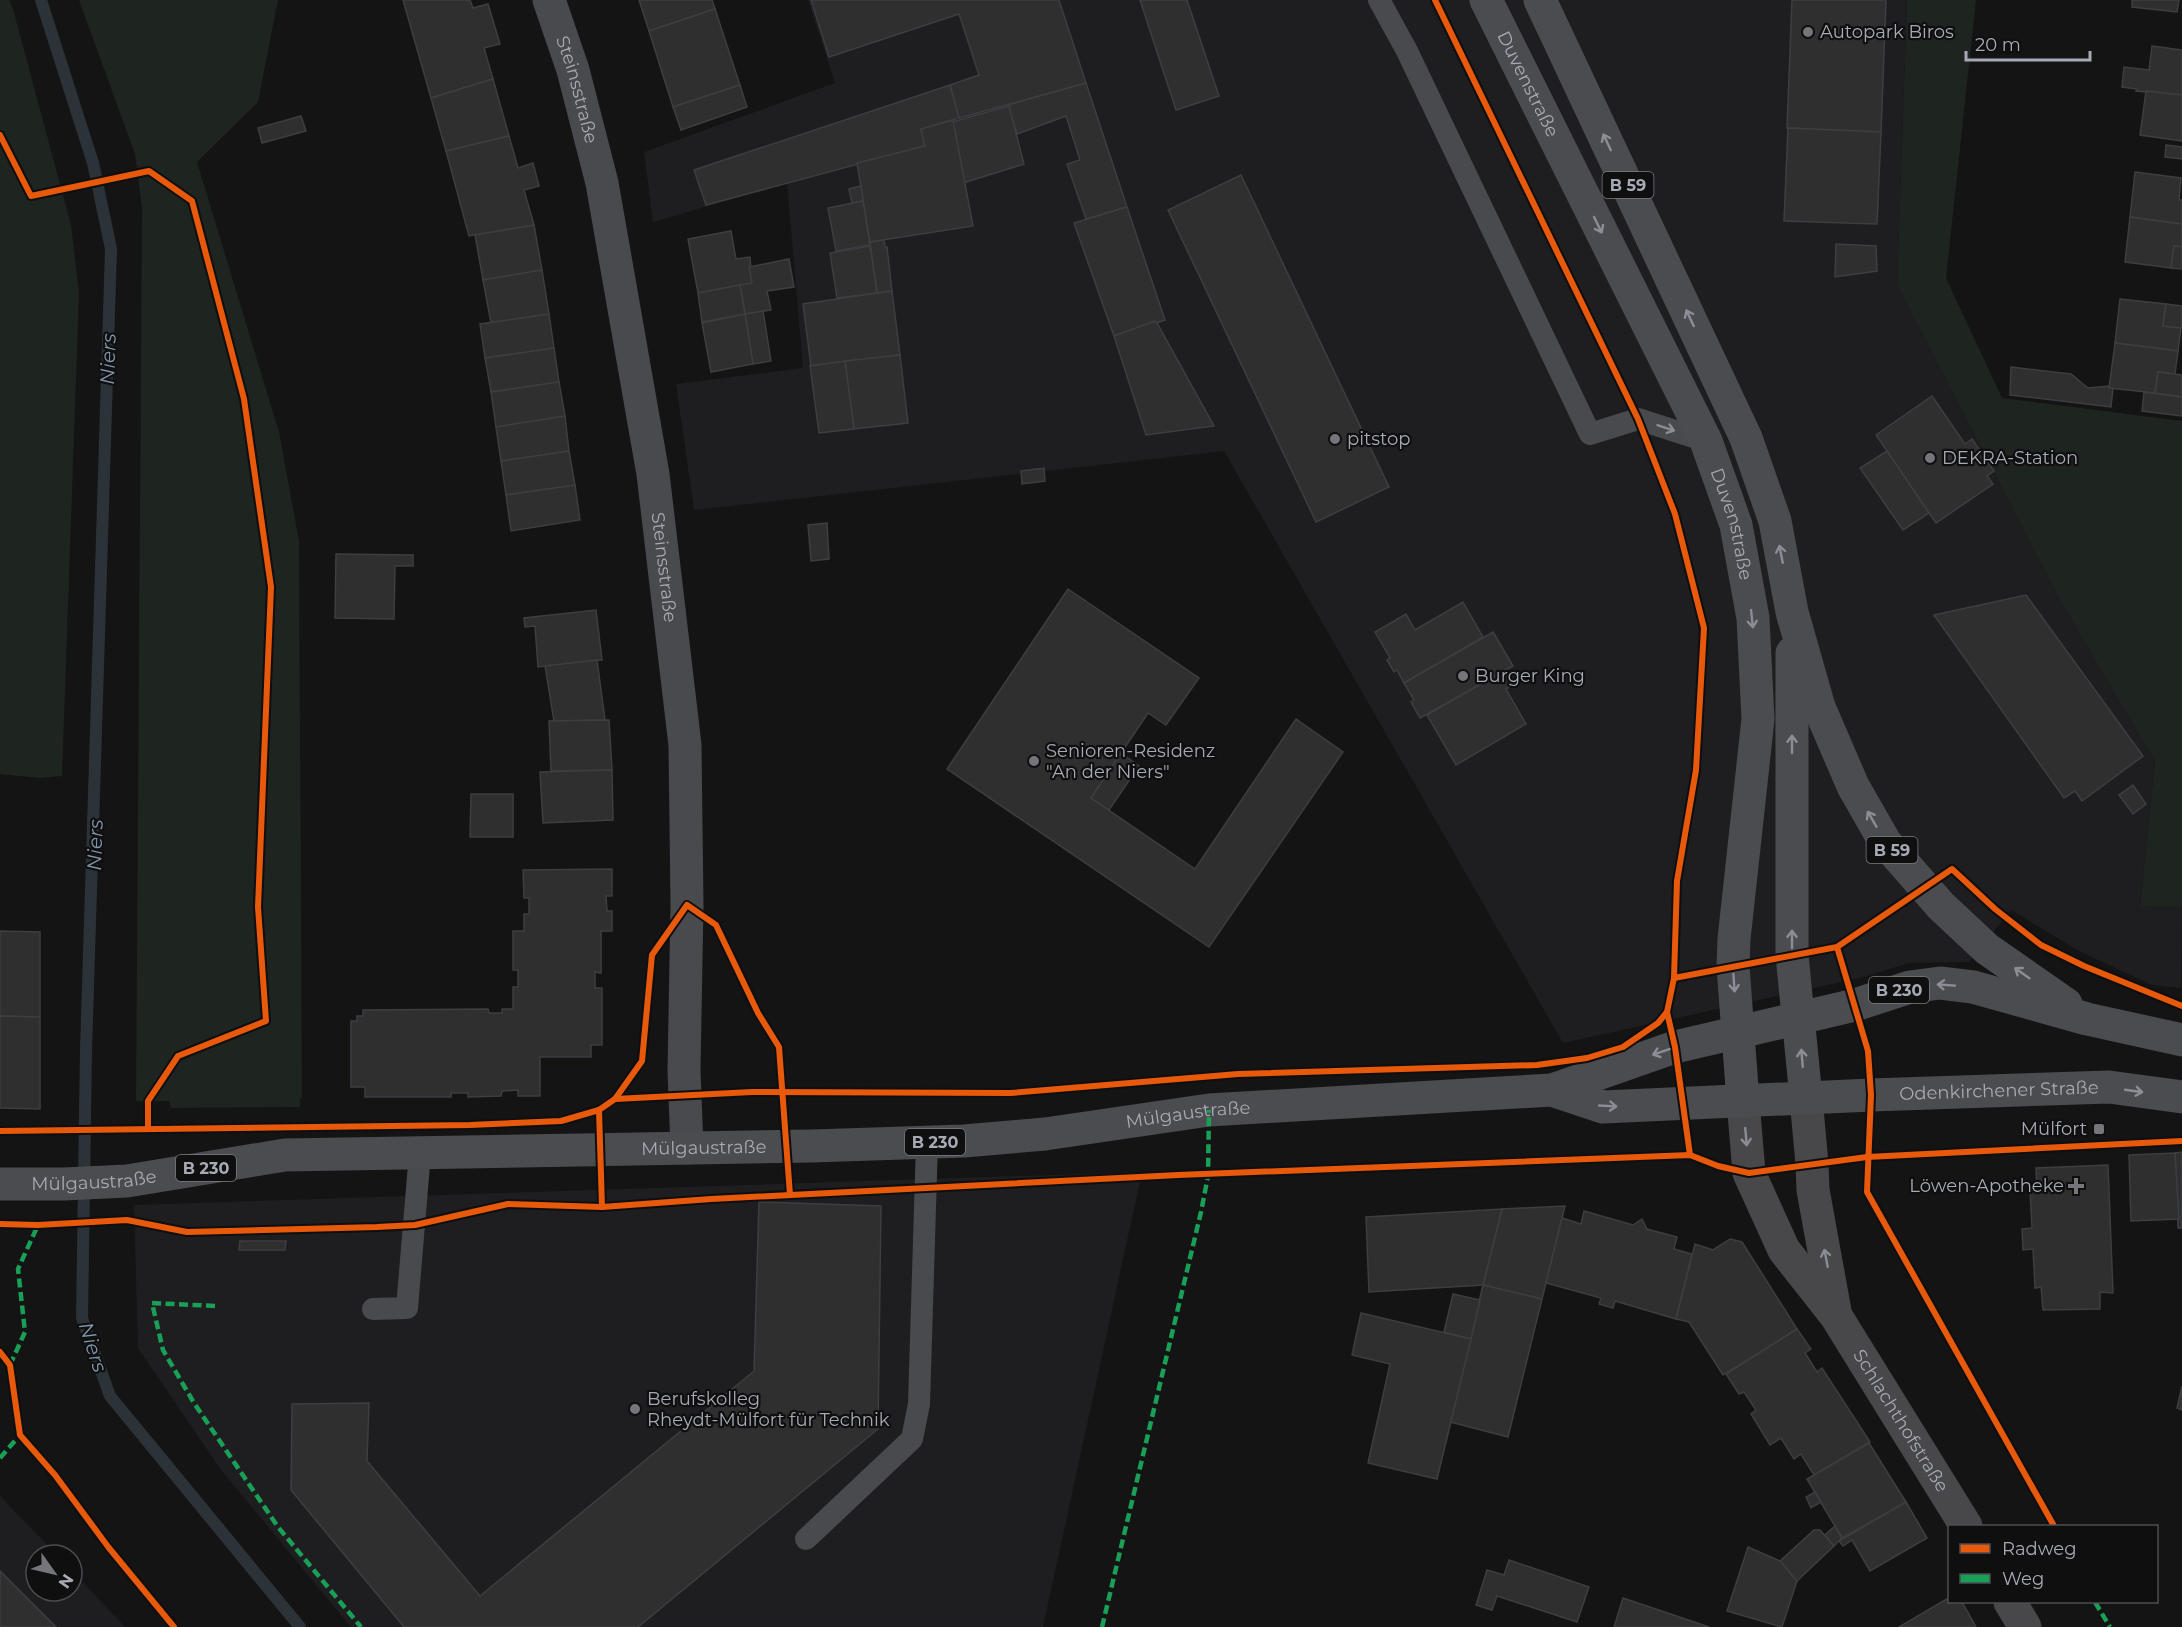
<svg xmlns="http://www.w3.org/2000/svg" width="2182" height="1627" viewBox="0 0 2182 1627" font-family="Montserrat,sans-serif">
<rect width="100%" height="100%" fill="#141415"/>
<!-- built -->
<g fill="#1e1e20">
<path d="M808,0H1907L1897,284L2155,761L2140,905L2182,907L2181,988L2152,985L2079,951L2011,910L1969,962L1910,963L1859,978L1563,1043L1224,451L694,510L676,384L803,368L787,183L653,222L644,152L835,83Z"/>
<path d="M1142,1172L1043,1627H351L221,1470L138,1348L134,1205Z"/>
<path d="M0,1496L57,1555H36V1591H72V1571L125,1627H0Z"/>
</g>
<!-- green -->
<g fill="#1e241f">
<path d="M0,0H9L13,9L71,225L79,293L62,776L40,778L0,774Z"/>
<path d="M79,0H278L258,102L197,162L279,432L299,541L302,1098H300V1107L171,1108L169,1101H136L142,208L135,154Z"/>
<path d="M1907,0H1976L1946,278L2002,398L2182,421V907L2140,906L2155,761L2062,603L1897,284Z"/>
</g>
<g fill="none" stroke-linecap="round" stroke-linejoin="round">
<!-- stream -->
<path stroke="#2c3338" stroke-width="12" d="M41,0L93,163L111,249L86,1050L82,1318L110,1396L300,1627"/>
</g>
<!-- building -->
<g fill="#2f2f30" stroke="#3d3e41" stroke-width="1.5">
<path d="M403,0H470L473,8L488,4L500,44L484,48L493,79L431,98Z"/>
<path d="M639,0H712L715,9L649,31Z"/>
<path d="M811,0H1059L1086,83L959,118L950,85L979,75L959,14L829,57Z"/>
<path d="M1140,0H1187L1219,96L1176,110Z"/>
<path d="M1792,0H1886L1881,132L1787,128Z"/>
<path d="M2132,0H2179L2177,12L2132,7Z"/>
<path d="M715,9L740,85L673,107L649,31Z"/>
<path d="M2152,46L2182,50V95L2136,91L2137,89L2122,87L2124,67L2149,70Z"/>
<path d="M493,79L509,136L446,151L431,98Z"/>
<path d="M1086,83L1127,207L1086,219L1067,164L1080,160L1066,116L1017,134L1008,105Z"/>
<path d="M740,85L747,107L681,130L673,107Z"/>
<path d="M950,85L959,118L921,129L925,146L706,205L694,170Z"/>
<path d="M2146,91L2182,95V141L2140,135Z"/>
<path d="M1009,106L1024,164L963,183L952,122Z"/>
<path d="M301,116L306,131L262,143L258,128Z"/>
<path d="M953,120L973,226L870,242L857,163L925,146L921,129Z"/>
<path d="M1788,128L1881,132L1877,224L1784,221Z"/>
<path d="M509,136L518,168L533,163L539,186L524,190L534,225L469,236L446,151Z"/>
<path d="M2166,145L2182,147V159L2165,157Z"/>
<path d="M2135,172L2181,178L2179,200H2182V224L2130,217Z"/>
<path d="M1241,175L1389,487L1316,522L1168,210Z"/>
<path d="M861,186L863,201L852,203L849,189Z"/>
<path d="M863,201L870,245L836,251L828,208Z"/>
<path d="M1127,207L1165,320L1157,323L1155,321L1114,336L1074,223Z"/>
<path d="M2130,217L2182,224V247L2174,246L2171,268L2125,262Z"/>
<path d="M534,225L542,270L483,280L475,235Z"/>
<path d="M731,231L736,259L750,257L752,283L698,293L688,239Z"/>
<path d="M884,240L885,247H887L892,291L877,293L870,242Z"/>
<path d="M1836,244L1876,246L1877,271L1835,277Z"/>
<path d="M870,246L877,293L837,298L830,253Z"/>
<path d="M2174,246L2182,247V269L2171,268Z"/>
<path d="M789,259L794,287L767,291L771,310L745,314L740,285L752,283L749,267Z"/>
<path d="M542,270L549,314L491,323L483,280Z"/>
<path d="M740,285L745,314L702,322L698,293Z"/>
<path d="M892,291L900,355L811,366L803,304Z"/>
<path d="M2120,299L2166,304L2163,326L2181,328L2178,351L2115,343Z"/>
<path d="M2166,304L2182,306V328L2163,326Z"/>
<path d="M763,311L771,361L753,364L745,314Z"/>
<path d="M549,314L554,348L485,358L480,324Z"/>
<path d="M745,314L753,364L711,372L702,323Z"/>
<path d="M1155,321L1157,323L1214,426L1146,435L1114,336Z"/>
<path d="M2115,343L2178,351L2175,374L2158,372L2155,393L2109,388Z"/>
<path d="M554,348L559,382L491,392L485,358Z"/>
<path d="M900,355L908,423L854,429L845,361Z"/>
<path d="M845,361L854,429L819,433L810,366Z"/>
<path d="M2011,367L2071,374L2088,388L2109,386V388H2113L2111,407L2010,395Z"/>
<path d="M2158,372L2182,375V397L2155,393Z"/>
<path d="M559,382L565,416L496,427L491,392Z"/>
<path d="M2144,392L2182,397V416L2142,411Z"/>
<path d="M1932,396L1965,444L1972,439L1994,471L1987,476L1993,484L1936,523L1876,435Z"/>
<path d="M565,416L569,451L501,461L496,427Z"/>
<path d="M569,451L575,485L506,495L501,461Z"/>
<path d="M1887,451L1929,513L1903,530L1860,468Z"/>
<path d="M1044,468L1045,481L1022,484L1021,471Z"/>
<path d="M575,485L580,520L511,531L506,495Z"/>
<path d="M827,523L829,559L811,561L808,525Z"/>
<path d="M336,554L413,555V566H395L394,619L335,618Z"/>
<path d="M1068,589L1199,678L1166,725L1148,713L1091,798L1195,869L1296,719L1343,752L1209,947L947,769Z"/>
<path d="M2026,595L2143,756L2082,801L2075,791L2064,798L1934,615Z"/>
<path d="M1463,602L1483,637L1404,683L1397,670L1394,672L1387,660L1390,658L1375,632L1406,614L1415,630Z"/>
<path d="M596,610L602,660L538,667L535,626L525,627L524,618Z"/>
<path d="M1493,632L1513,666L1420,718L1411,702L1414,700L1404,683Z"/>
<path d="M597,660L605,720L554,721L545,666Z"/>
<path d="M1505,670L1513,685L1506,689L1526,724L1456,765L1427,715Z"/>
<path d="M609,720L612,770L551,771L549,721Z"/>
<path d="M1121,753L1139,766L1109,810L1091,798Z"/>
<path d="M612,770L613,820L543,823L540,772Z"/>
<path d="M2133,785L2146,804L2133,814L2119,795Z"/>
<path d="M471,794H513V837H470Z"/>
<path d="M612,869V896H606L607,911H612V931H601V973L595,972V988H602V1045H591V1057H540V1096H518V1090L502,1091L501,1096L468,1097V1093H451V1097H365V1087H351V1021H357V1016H363V1010L488,1009L489,1013H502V1009H513V987H518V970H513V931H524V914H529V898H524L523,870Z"/>
<path d="M0,931L40,932V1017L0,1016Z"/>
<path d="M0,1016L40,1017V1109L0,1108Z"/>
<path d="M2182,1152V1228H2178L2175,1153Z"/>
<path d="M2175,1153L2179,1219L2131,1221L2129,1155Z"/>
<path d="M2108,1165L2113,1293L2100,1292V1309L2043,1310L2041,1287L2035,1288L2033,1249L2023,1250L2022,1229L2032,1228L2030,1190H2037L2036,1168Z"/>
<path d="M759,1202L881,1206L878,1429L638,1627H404L291,1490L292,1404L369,1403L367,1461L480,1596L754,1371Z"/>
<path d="M1565,1206L1542,1299L1483,1285L1502,1209Z"/>
<path d="M1502,1209L1483,1285L1369,1292L1366,1217Z"/>
<path d="M1584,1211L1633,1225L1642,1219L1647,1229L1677,1237L1674,1249L1692,1254L1676,1319L1615,1301L1613,1308L1599,1304L1601,1298L1546,1283L1562,1218L1581,1224Z"/>
<path d="M1730,1239L1742,1242L1797,1329L1723,1375L1689,1322L1676,1319L1695,1244L1713,1250Z"/>
<path d="M240,1241H286L285,1250H239Z"/>
<path d="M1483,1285L1542,1299L1508,1437L1450,1422Z"/>
<path d="M1453,1294L1480,1300L1471,1339L1444,1332Z"/>
<path d="M1361,1313L1471,1339L1437,1479L1368,1463L1390,1364L1352,1355Z"/>
<path d="M1797,1329L1811,1349L1805,1353L1817,1372L1822,1368L1870,1442L1814,1475L1801,1454L1794,1459L1781,1438L1770,1445L1751,1414L1756,1410L1744,1392L1739,1394L1726,1374Z"/>
<path d="M2182,1386V1410L2177,1408Z"/>
<path d="M1869,1443L1906,1502L1842,1538L1807,1479Z"/>
<path d="M1815,1492L1821,1502L1811,1508L1806,1497Z"/>
<path d="M1906,1502L1927,1538L1870,1571L1852,1540L1843,1546L1839,1541Z"/>
<path d="M1835,1526L1842,1538L1834,1546L1825,1535Z"/>
<path d="M1814,1530H1820L1834,1546L1797,1581L1780,1561Z"/>
<path d="M1748,1547L1780,1561L1797,1581L1782,1627L1727,1611Z"/>
<path d="M1509,1560L1589,1587L1577,1622L1497,1596L1492,1610L1476,1605L1487,1570L1504,1575Z"/>
<path d="M0,1571L56,1627H0Z"/>
<path d="M1950,1597V1602H1962L1976,1627H1899Z"/>
<path d="M1623,1598L1709,1627H1614Z"/>
</g>
<g fill="none" stroke-linecap="round" stroke-linejoin="round">
<!-- service -->
<g stroke="#494a4d" stroke-width="22">
<path d="M1379,0L1407,51L1590,434L1638,419L1706,441"/>
<path d="M373,1309L407,1308L420,1153"/>
<path d="M806,1539L912,1439L919,1404L927,1142"/>
</g>
<!-- tertiary -->
<path stroke="#494a4d" stroke-width="33" id="s1" d="M549,0L573,70L602,183L653,474L685,745L687,905L684,1070L687,1148"/>
<!-- secondary -->
<g stroke="#48484b" stroke-width="33">
<path d="M1806,1098L1812,1164L1813,1190L1835,1311"/>
<path id="s2" d="M1743,1101L1749,1173L1784,1250L1836,1316L1966,1526"/>
<path d="M2010,1602L2025,1627"/>
</g>
<!-- primary -->
<g stroke="#4b4c4f" stroke-width="33">
<path id="s3" d="M1486,0L1706,441L1736,525L1753,618L1758,719L1734,939L1733,966L1743,1101"/>
<path d="M1540,0L1746,438L1775,521L1792,612L1819,707L1853,786L1885,842L1941,906L1987,949L2066,1004"/>
<path d="M1792,653V955L1806,1098"/>
<path id="s4" d="M1552,1090L1603,1107L1871,1095L2109,1087L2182,1097"/>
<path id="s5" d="M0,1184H64L127,1181L285,1155L812,1146L964,1141L1045,1134L1209,1110L1552,1090L1675,1047L1855,1005L1910,987L1940,983L1973,987L2087,1019L2182,1040"/>
</g>
<!-- quiet -->
<g stroke="#1a9f57" stroke-width="4.5" stroke-dasharray="9 4.5" stroke-linecap="butt">
<path d="M215,1306L152,1303L163,1350L194,1403L278,1527L361,1627"/>
<path d="M10,1365L25,1332L18,1269L38,1225"/>
<path d="M0,1458L20,1435"/>
<path d="M2095,1602L2110,1627"/>
<path d="M1102,1627L1201,1212L1208,1176L1209,1110"/>
</g>
<defs>
<g id="cycleway">
<path d="M1435,0L1638,419L1675,514L1704,628L1696,770L1677,881L1674,978L1667,1012L1675,1047L1690,1155"/>
<path d="M0,135L31,196L149,171L192,201L244,399L271,587L258,907L266,1021L178,1056L148,1101V1128"/>
<path d="M1837,947L1868,1051L1871,1095L1867,1192L2054,1526"/>
<path d="M1674,978L1837,947L1952,869L1995,909L2041,945L2084,966L2182,1006"/>
<path d="M615,1099L752,1092L1011,1093L1238,1074L1537,1065L1587,1058L1623,1047L1658,1023L1667,1012"/>
<path d="M599,1110L602,1207"/>
<path d="M0,1131L470,1125L561,1121L599,1110L615,1099L642,1061L652,955L687,905L716,925L758,1013L779,1047L790,1195"/>
<path d="M0,1224L38,1225L127,1220L187,1232L377,1227L415,1225L508,1204L602,1207L711,1199L1178,1175L1690,1155L1718,1166L1749,1173L1867,1157L2182,1141"/>
<path d="M0,1352L10,1365L20,1435L55,1475L109,1548L174,1627"/>
</g>
</defs>
<!-- cycleway casing -->
<use href="#cycleway" stroke="#0f0f10" stroke-width="10"/>
<!-- cycleway -->
<use href="#cycleway" stroke="#e8590c" stroke-width="6"/>
</g>
<!-- one-way arrows -->
<defs><path id="oneway-shaft" d="M-6 0H5M1.5-3L5.5 0L1.5 3" fill="none" stroke-width="1.6" stroke-linecap="round" stroke-linejoin="round" transform="scale(1.5)"/></defs>
<g stroke="#8b8e96">
<use href="#oneway-shaft" transform="translate(1607 142) rotate(-115)"/>
<use href="#oneway-shaft" transform="translate(1598 225) rotate(64)"/>
<use href="#oneway-shaft" transform="translate(1690 318) rotate(-115)"/>
<use href="#oneway-shaft" transform="translate(1781 554) rotate(-101)"/>
<use href="#oneway-shaft" transform="translate(1752 619) rotate(84)"/>
<use href="#oneway-shaft" transform="translate(1792 744) rotate(-90)"/>
<use href="#oneway-shaft" transform="translate(1872 819) rotate(-120)"/>
<use href="#oneway-shaft" transform="translate(1792 939) rotate(-90)"/>
<use href="#oneway-shaft" transform="translate(2022 973) rotate(-145)"/>
<use href="#oneway-shaft" transform="translate(1734 983) rotate(86)"/>
<use href="#oneway-shaft" transform="translate(1946 985) rotate(-176)"/>
<use href="#oneway-shaft" transform="translate(1661 1052) rotate(161)"/>
<use href="#oneway-shaft" transform="translate(1802 1058) rotate(-95)"/>
<use href="#oneway-shaft" transform="translate(2134 1091) rotate(8)"/>
<use href="#oneway-shaft" transform="translate(1608 1106) rotate(3)"/>
</g>
<use stroke="#8b8d95" href="#oneway-shaft" transform="translate(1666 428) rotate(18)"/>
<g stroke="#8a8d94">
<use href="#oneway-shaft" transform="translate(1746 1137) rotate(85)"/>
<use href="#oneway-shaft" transform="translate(1826 1258) rotate(-101)"/>
</g>
<!-- markers -->
<g fill="#74767c" stroke="#0f0f10" stroke-width="2">
<circle cx="1808" cy="32" r="6"/>
<circle cx="1335" cy="439" r="6"/>
<circle cx="1930" cy="458" r="6"/>
<circle cx="1463" cy="676" r="6"/>
<circle cx="1034" cy="761" r="6"/>
<rect x="2093" y="1123" width="12" height="12" rx="3"/>
<path d="M2073 1177h6v6h6v6h-6v6h-6v-6h-6v-6h6z"/>
<circle cx="635" cy="1409" r="6"/>
</g>
<g text-anchor="middle" dominant-baseline="central" stroke-width="4.5" stroke-linejoin="round" paint-order="stroke">
<!-- shield labels -->
<g fill="#0f0f10" stroke="#797c83" stroke-width="1.5">
<rect x="1602.5" y="172" width="51" height="26" rx="4.5"/>
<rect x="1866.5" y="837" width="51" height="26" rx="4.5"/>
<rect x="1869" y="977" width="60" height="26" rx="4.5"/>
<rect x="905" y="1129" width="60" height="26" rx="4.5"/>
<rect x="176" y="1155" width="60" height="26" rx="4.5"/>
</g>
<g font-size="16" font-weight="bold" fill="#a7aab4">
<text x="1628" y="185">B 59</text>
<text x="1892" y="850">B 59</text>
<text x="1899" y="990">B 230</text>
<text x="935" y="1142">B 230</text>
<text x="206" y="1168">B 230</text>
</g>
<!-- poi labels -->
<g font-size="18" fill="#a7aab4" stroke="#0f0f10" text-anchor="start">
<text x="1820" y="32">Autopark Biros</text>
<text x="1347" y="439">pitstop</text>
<text x="1942" y="458">DEKRA-Station</text>
<text x="1475" y="676">Burger King</text>
<text x="1046" y="751">Senioren-Residenz<tspan x="1046" dy="21">"An der Niers"</tspan></text>
<text x="2087" y="1129" text-anchor="end">Mülfort</text>
<text x="2064" y="1186" text-anchor="end">Löwen-Apotheke</text>
<text x="647" y="1399">Berufskolleg<tspan x="647" dy="21">Rheydt-Mülfort für Technik</tspan></text>
</g>
<!-- street labels -->
<g font-size="18" fill="#a7aab4" stroke="#0f0f10">
<text stroke="none"><textPath href="#s3" startOffset="94">Duvenstraße</textPath></text>
<text stroke="none"><textPath href="#s1" startOffset="94">Steinsstraße</textPath></text>
<text stroke="none"><textPath href="#s3" startOffset="580">Duvenstraße</textPath></text>
<text stroke="none"><textPath href="#s1" startOffset="580">Steinsstraße</textPath></text>
<text stroke="none"><textPath href="#s4" startOffset="450">Odenkirchener Straße</textPath></text>
<text stroke="none"><textPath href="#s5" startOffset="1192">Mülgaustraße</textPath></text>
<text stroke="none"><textPath href="#s5" startOffset="706">Mülgaustraße</textPath></text>
<text stroke="none"><textPath href="#s5" startOffset="94">Mülgaustraße</textPath></text>
<text stroke="none"><textPath href="#s2" startOffset="364">Schlachthofstraße</textPath></text>
</g>
<!-- water labels -->
<g font-size="20" font-style="italic" fill="#8196ac" stroke="#0f0f10">
<text transform="translate(108 359) rotate(-88)">Niers</text>
<text transform="translate(95 845) rotate(-88)">Niers</text>
<text transform="translate(93 1347) rotate(72)">Niers</text>
</g>
</g>
<!-- legend -->
<rect x="1948" y="1525" width="210" height="78" fill="#0f0f10" stroke="#4c4d52" stroke-width="1.5"/>
<rect x="1960" y="1544" width="30" height="9" fill="#e8590c" stroke="#4c4d52" stroke-width="1.5"/>
<text x="2002" y="1555" font-size="18" fill="#a7aab4">Radweg</text>
<rect x="1960" y="1574" width="30" height="9" fill="#1a9f57" stroke="#4c4d52" stroke-width="1.5"/>
<text x="2002" y="1585" font-size="18" fill="#a7aab4">Weg</text>
<!-- north arrow -->
<g transform="translate(54 1573) rotate(124)"><circle r="28" fill="#0f0f10" stroke="#4c4d52" stroke-width="1.5"/>
<path d="M0-4.5L10 22L0 15L-10 22Z" fill="#74767c"/>
<text y="-9" font-size="16" font-weight="bold" text-anchor="middle" fill="#a7aab4">N</text>
</g>
<!-- scale -->
<path d="M1966 51v9h124v-9" fill="none" stroke="#a7aab4" stroke-width="3"/>
<text x="1975" y="51" font-size="18" fill="#a7aab4" stroke="#0f0f10" stroke-width="4.5" paint-order="stroke">20 m</text>
</svg>
